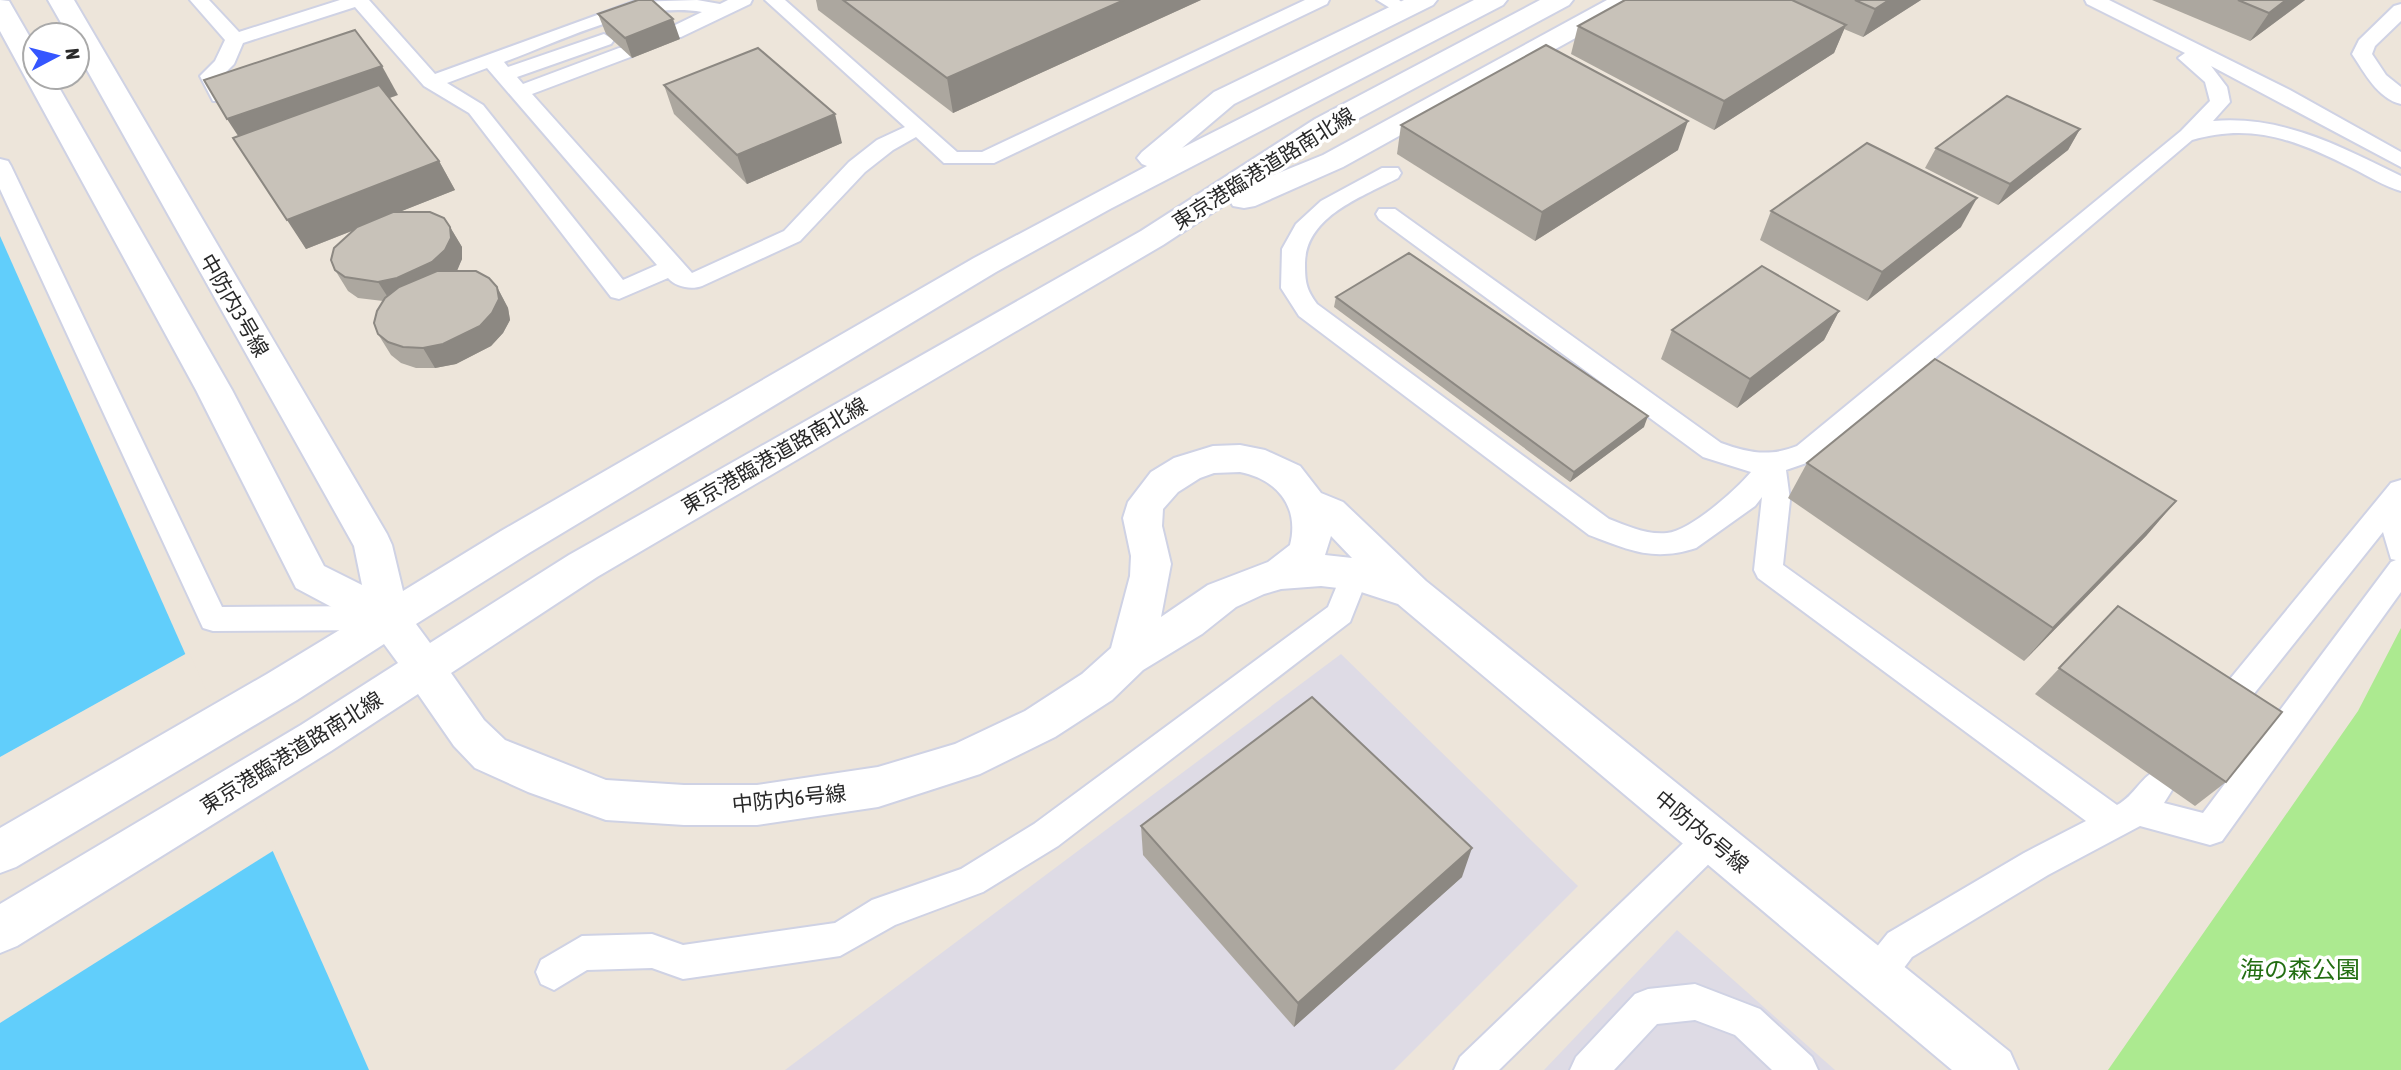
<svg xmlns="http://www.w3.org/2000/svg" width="2401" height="1070" viewBox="0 0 2401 1070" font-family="'Asap Condensed','Noto Sans JP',sans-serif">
<rect width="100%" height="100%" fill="#ede5da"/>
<!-- industrial -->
<g fill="#dedbe5">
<path d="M1341,654L1578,886L1394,1070H785Z"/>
<path d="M1677,930L1835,1070H1544Z"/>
</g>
<!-- green -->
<path fill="#acea90" d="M2401,628V1070H2108L2358,711Z"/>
<!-- water -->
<path fill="#61cefb" d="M0,236L329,978L369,1070H0Z"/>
<!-- pier -->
<path fill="#ede5da" d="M189,652L276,849L0,1023V757Z"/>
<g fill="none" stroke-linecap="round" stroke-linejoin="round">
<defs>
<g id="service">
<path d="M190,0H209L239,32L340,0H369L435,74L633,2L697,0L720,4L728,0H752L750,4L681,37H667L664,33L667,29L702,12C637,1 565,40 504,62L508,67L604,34L614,40L611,44L517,77L523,84L619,48H633L636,52L633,56L532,94L692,273L784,231L849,162L877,140L905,127L765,0H785L957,152H982L1305,0H1329L1327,4L994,163H944L916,137L893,150L865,172L800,241L702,286C691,290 676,287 668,278L619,299L611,297L469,113L424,86L355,7L243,43L234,64L221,77L230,97L227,101H213L200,76L215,61L225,40ZM487,68L657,265L623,280L483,105L447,83Z"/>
<path d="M1377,0H1399L1412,10L1403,16Z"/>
<path d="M2085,0H2109L2290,90L2401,152V167L2211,66L2227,87L2230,102L2213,121C2282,115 2340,146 2401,176V191C2384,186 2368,176 2352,168C2298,141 2253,122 2192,140L1815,460L1786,470L1790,500L1783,565L2117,805C2135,796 2141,775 2161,768L2172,772L2177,782L2164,803L2203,813L2391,562L2396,560L2391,559L2383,532L2229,725L2218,729L2207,725L2202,716L2207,707L2391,483L2401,480V592L2222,841L2210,845L2140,826L2048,875L1912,957L1889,988L1876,994L1863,988L1858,976L1863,964L1888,933L2024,853L2086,821L1758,578L1754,570L1762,497L1755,506L1696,548C1653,562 1629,550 1589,535L1299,316L1281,288L1282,249L1296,224L1321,201L1382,168H1398L1401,173L1398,178C1362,197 1306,216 1305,263C1305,282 1306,289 1317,304L1609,519C1628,526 1646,535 1667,533C1690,531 1736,490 1751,472L1703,457L1379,219L1376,214L1379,209H1395L1721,443C1748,453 1770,457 1797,446L2181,131L2210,101L2205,82L2178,58L2185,53L2087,4Z"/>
<path d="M2401,4V21L2375,46L2372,54L2386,75L2401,87V104C2378,99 2364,72 2352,54L2359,40L2394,6Z"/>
<path d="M0,159L8,161L11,166L222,607L389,606L399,610L404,618L399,626L389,630L213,631L203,628L0,189Z"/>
<path d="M1355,563L1365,566L1369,574L1350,622L1058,846L983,892L895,925L840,956L683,979L652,968L587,970L554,990L541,984L536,972L541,960L582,936L652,934L683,945L835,923L872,900L961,869L1034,824L1328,607L1345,566Z"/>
<path d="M1712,823L1724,827L1729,838L1724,849L1499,1070H1454L1460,1057L1700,827Z"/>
<path d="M1695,984L1760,1009L1812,1057L1818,1070H1772L1735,1035L1695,1020L1657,1024L1614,1070H1570L1576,1057L1635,994L1648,989Z"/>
</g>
<path id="tertiary" d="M0,0L9,1L35,46V77H53L232,390L324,566L362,585L354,546L77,52V35H68L48,0H74L387,534L392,545L403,591L501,531L974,258L1147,166L1142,164L1137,158L1142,152L1214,92L1404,0H1437L1433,5L1234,104L1182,148L1474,0H1507L1503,5L1110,209L996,272L529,553L416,624L430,643L569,555L1141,231L1315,119L1540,0H1573L1569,5L1335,131L1259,181L1323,155L1607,0H1639L1635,5L1343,167L1255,206L1244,208L1233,206L1230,201L1163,245L597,577L451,673L484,720L505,740L606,780L684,785H757L878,767L955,744L1025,711L1082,674L1111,648L1130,576L1131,556L1123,518L1128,502L1151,472L1174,458L1213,446L1240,445L1265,450L1300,466L1321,493L1343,502L1426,581L2010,1052L2018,1070H1952L1398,604L1355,590L1321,586L1281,589L1264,594L1236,607L1202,634L1143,670L1112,700L1055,737L980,774L878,807L757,825H684L606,820L528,792L475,768L454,746L418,694L331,751L17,946L0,953V904L301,725L398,663L384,644L297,700L16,867L0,873V828L267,674L356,620L296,588L196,390L0,31ZM1240,472C1276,479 1300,506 1290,545L1268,562L1208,585L1161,617L1171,564L1162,526L1163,509L1178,492L1200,478L1214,473ZM1331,536L1352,558L1325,555Z"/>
</defs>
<!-- service casing -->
<use href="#service" stroke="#cfd2e4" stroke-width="4"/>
<!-- tertiary casing -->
<use href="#tertiary" stroke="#cfd2e4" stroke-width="4"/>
<!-- service -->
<use href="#service" fill="#fff" fill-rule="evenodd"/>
<!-- tertiary -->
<use href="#tertiary" fill="#fff" fill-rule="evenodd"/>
</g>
<!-- wall -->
<g fill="#aca79f">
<path d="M816,0H1201L953,113L818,10Z"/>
<path d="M1625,0H1921L1863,37L1844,29L1834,53L1714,130L1571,54L1578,26Z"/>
<path d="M2152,0H2305L2250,41Z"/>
<path d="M598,14L680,39L632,58L606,34Z"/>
<path d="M664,85L842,143L747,184L674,114Z"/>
<path d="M398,95L389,98L439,161L455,190L399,212L450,227L462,247V259L456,271L497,287L508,308L510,320L503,333L491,346L456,364L435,368H416L401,363L391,355L378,334L383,301L358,298L348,291L335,270L352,231L306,249L238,136Z"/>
<path d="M1401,125L1678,150L1535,241L1397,154Z"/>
<path d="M2080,129L2068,150L1998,205L1925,168L1936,148Z"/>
<path d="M1771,211L1961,227L1867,301L1760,240Z"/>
<path d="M1336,297L1644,427L1570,482L1334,307Z"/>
<path d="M1839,311L1824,340L1737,408L1661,359L1672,330Z"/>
<path d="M1807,463L2176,501L2146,536L2024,661L1788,498Z"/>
<path d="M2118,606L2226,782L2195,806L2035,694Z"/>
<path d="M1141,826L1462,877L1294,1027L1143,855Z"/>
</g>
<!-- shaded-wall -->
<g fill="#8c8882">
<path d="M1124,0H1201L953,113L947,78Z"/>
<path d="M1889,0H1921L1863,37L1875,9Z"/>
<path d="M2286,0H2305L2250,41L2269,13Z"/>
<path d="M673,19L680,39L632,58L625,38Z"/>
<path d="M1846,25L1834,53L1714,130L1724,101Z"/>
<path d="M382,66L398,95L246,148L227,119Z"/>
<path d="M835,114L842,143L747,184L737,155Z"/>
<path d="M1688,121L1678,150L1535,241L1542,212Z"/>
<path d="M2080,129L2068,150L1998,205L2010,184Z"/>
<path d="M439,161L455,190L306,249L287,220Z"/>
<path d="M1977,198L1961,227L1867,301L1882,272Z"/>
<path d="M450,227L462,247V259L457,271L391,302L378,282Z"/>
<path d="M497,287L508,308L510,320L503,333L491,346L456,364L435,368L423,348Z"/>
<path d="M1839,311L1824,340L1737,408L1750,379Z"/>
<path d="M1648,416L1644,427L1570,482L1574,472Z"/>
<path d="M2176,501L2146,536L2024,661L2053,628Z"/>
<path d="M1472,848L1462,877L1294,1027L1298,1003Z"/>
</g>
<!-- building -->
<g fill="#c8c2b9" stroke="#8c8882" stroke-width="2">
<path d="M638,0H652L673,19L625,38L598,14Z"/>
<path d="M843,0H1124L947,78Z"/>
<path d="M1625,0H1792L1846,25L1724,101L1578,26Z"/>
<path d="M1855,0H1889L1875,9Z"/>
<path d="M2238,0H2286L2269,13Z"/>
<path d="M355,30L382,66L227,119L204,80Z"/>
<path d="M1546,45L1688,121L1542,212L1401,125Z"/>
<path d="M758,48L835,114L737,155L664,85Z"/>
<path d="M379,85L439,161L287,220L233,138Z"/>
<path d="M2007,96L2080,129L2010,184L1936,148Z"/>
<path d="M1867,143L1977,198L1882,272L1771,211Z"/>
<path d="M393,212H430L444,218L450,227L451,238L445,250L432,262L397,278L378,282L345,277L335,270L331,260L334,248L357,227Z"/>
<path d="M1409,253L1648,416L1574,472L1336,297Z"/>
<path d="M1762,266L1839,311L1750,379L1672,330Z"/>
<path d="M437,271H476L489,278L497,287L499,299L492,313L480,326L443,344L423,348L403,347L388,342L378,334L374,323L377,311L385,298L399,287Z"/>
<path d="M1935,359L2176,501L2053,628L1807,463Z"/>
<path d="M2118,606L2282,712L2226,782L2059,668Z"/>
<path d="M1312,697L1472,848L1298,1003L1141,826Z"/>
</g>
<g text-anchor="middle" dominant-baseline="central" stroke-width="7" stroke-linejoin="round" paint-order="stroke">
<!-- street labels -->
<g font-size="21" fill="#292929" stroke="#fff">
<text transform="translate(1263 168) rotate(-32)">東京港臨港道路南北線</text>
<text transform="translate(235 305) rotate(60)">中防内3号線</text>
<text transform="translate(774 455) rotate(-30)">東京港臨港道路南北線</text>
<text transform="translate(291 752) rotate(-32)">東京港臨港道路南北線</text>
<text transform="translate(789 798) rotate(-6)">中防内6号線</text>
<text transform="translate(1702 831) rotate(40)">中防内6号線</text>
</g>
<!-- near-park labels -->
<g font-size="24" fill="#236e12" stroke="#fff">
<text x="2300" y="969">海の森公園</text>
</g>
</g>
<!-- north arrow -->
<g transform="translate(56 56) rotate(83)"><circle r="33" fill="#ffffff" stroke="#a9a9a9" stroke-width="2"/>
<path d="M0-5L12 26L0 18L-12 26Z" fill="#3556ff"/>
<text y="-10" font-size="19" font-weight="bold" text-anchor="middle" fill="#292929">N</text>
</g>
</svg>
